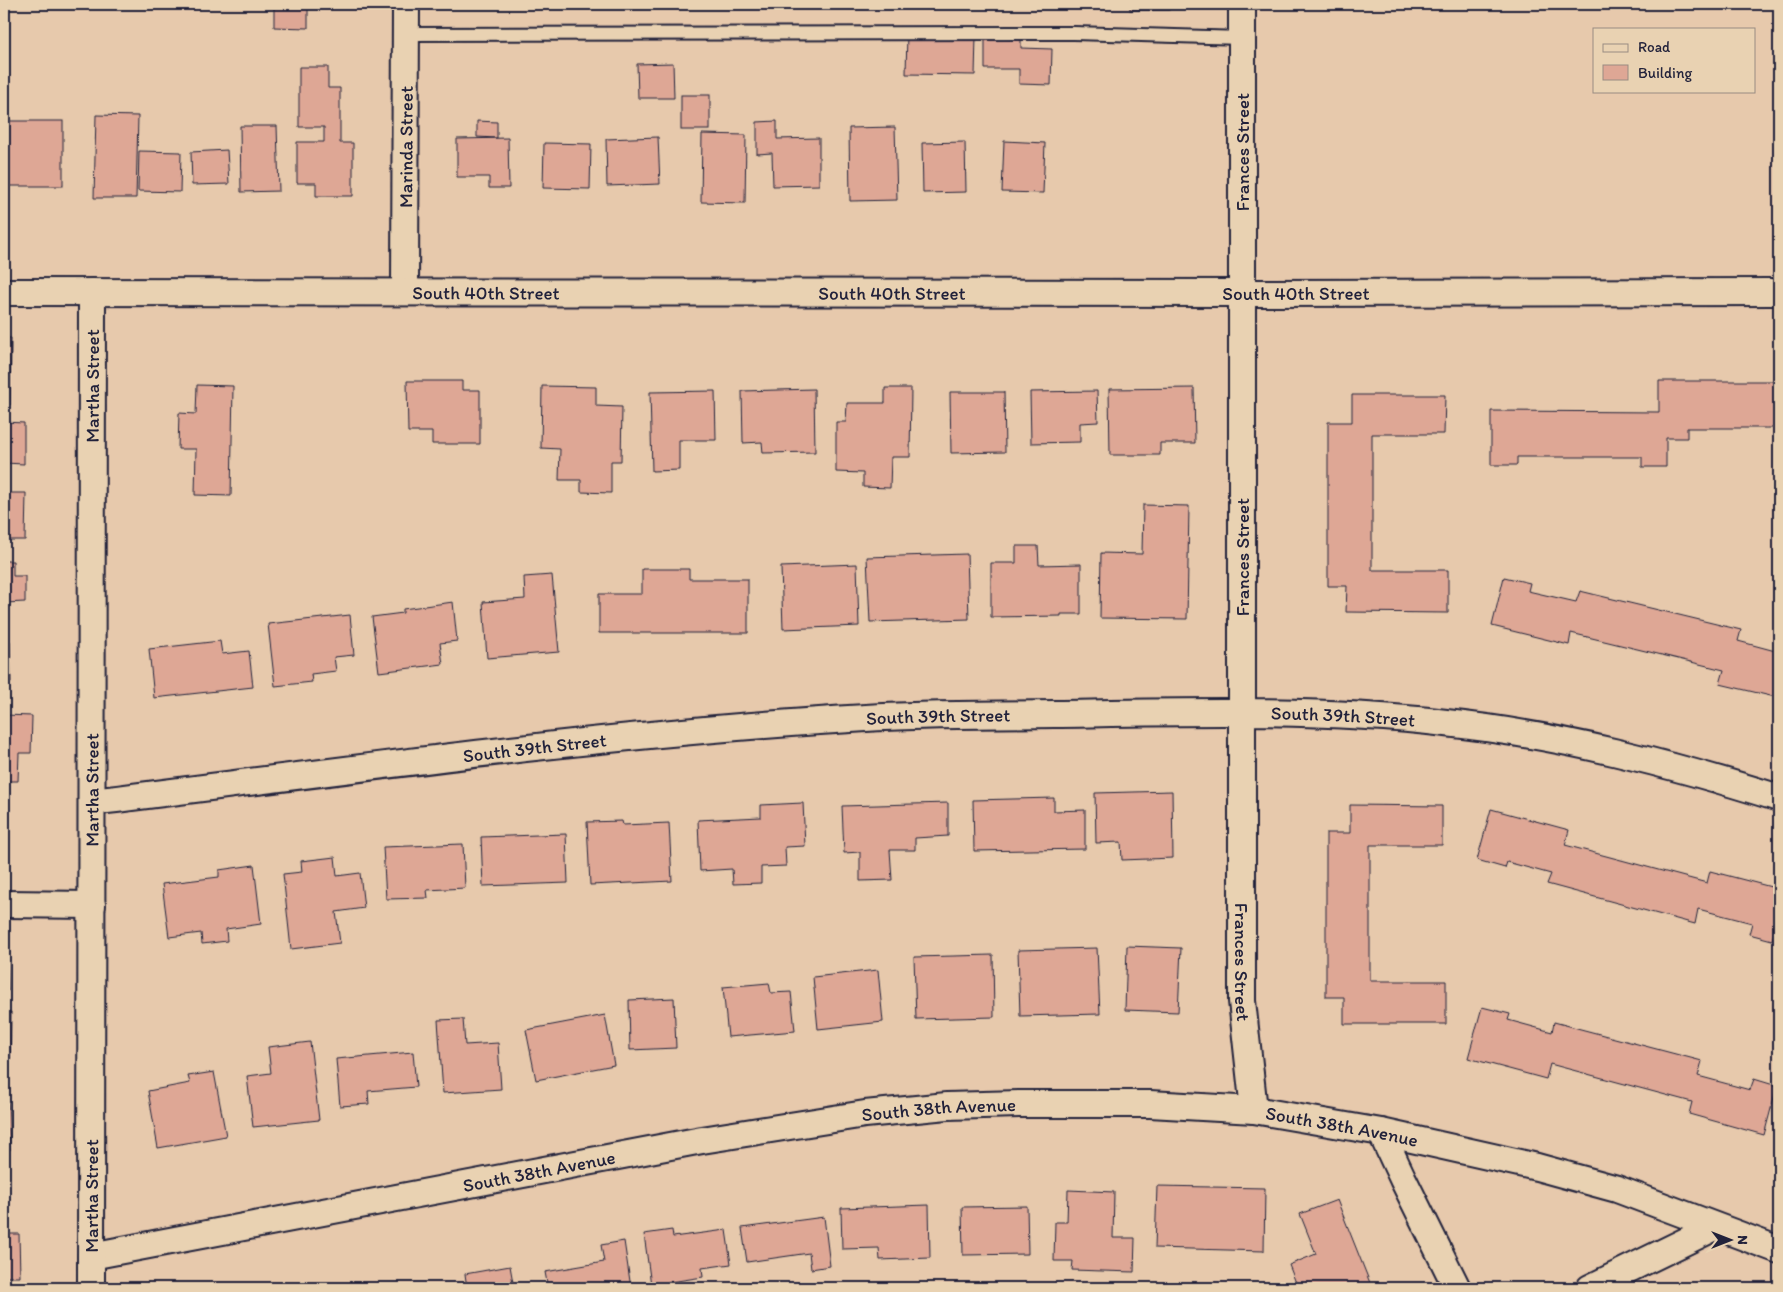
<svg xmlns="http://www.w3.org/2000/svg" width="1783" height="1292" viewBox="0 0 1783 1292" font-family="Itim,sans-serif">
<rect width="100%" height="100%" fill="#e7c9ac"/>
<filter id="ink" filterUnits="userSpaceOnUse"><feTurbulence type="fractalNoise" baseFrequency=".02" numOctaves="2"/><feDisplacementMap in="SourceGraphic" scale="10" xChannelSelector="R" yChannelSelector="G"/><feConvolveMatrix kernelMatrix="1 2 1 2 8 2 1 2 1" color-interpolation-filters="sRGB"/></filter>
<g filter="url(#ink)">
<!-- building -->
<g fill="#dea795" stroke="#22223b">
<path d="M274,4H308V28L274,27Z"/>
<rect x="1130" y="4" width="39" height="6"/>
<path d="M907,34L976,36L975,75L906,74Z"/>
<path d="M985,35L1021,36V48L1052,49L1051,85L1019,84V69H985Z"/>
<path d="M673,63L674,98H638L637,64Z"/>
<path d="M299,67H328V88H340V143H353V196H316V183H297V142H324V127H299Z"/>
<rect x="681" y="95" width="29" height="35"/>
<path d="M96,115L138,116L136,198H94Z"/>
<rect x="4" y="121" width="59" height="65"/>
<path d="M477,121L497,122V138L477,137Z"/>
<path d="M777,121V139L819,138V185L773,186L772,153L757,154V122Z"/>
<path d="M240,126H277L279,191L241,192Z"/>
<path d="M895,127L897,200L850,201L849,128Z"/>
<path d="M702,134L746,135L745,203L701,202Z"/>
<path d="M658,137L660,184L607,186L606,139Z"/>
<path d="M508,138L509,188H489V177H457V139Z"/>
<path d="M1004,141L1045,143L1043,193L1002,192Z"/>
<path d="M965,142L966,192L923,193L922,143Z"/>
<path d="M544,143L591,144L590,189L543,188Z"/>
<path d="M227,150L229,184L192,185L191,152Z"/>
<path d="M139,151L181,152L180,192L138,191Z"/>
<path d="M4,338H11L10,405H4Z"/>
<path d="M407,381H462V390H480V444H432V432H408Z"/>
<path d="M1659,381H1779V428H1687V438H1666V467H1642V457H1517V465H1491V411L1659,412Z"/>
<path d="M197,385L233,386L231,496L195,495L196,449H178L179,413L196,414Z"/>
<path d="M542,386L596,387V406L622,407L621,461H611V493L581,492V480H559L560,449L541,448Z"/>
<path d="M885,388H911L910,457H891L890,488L863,487V473L836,472V422H846L847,403H885Z"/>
<path d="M1194,388L1195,443H1160V455H1110L1109,389Z"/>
<path d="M814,389L815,452L763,453L762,442L743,443L742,391Z"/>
<path d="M715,391L716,440H679V470L652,471L650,392Z"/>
<path d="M1097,391L1098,422L1080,423V442L1031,443L1030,392Z"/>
<path d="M950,392H1004L1005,452L951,453Z"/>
<path d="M1352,395H1445L1444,434H1372V570H1448V613L1346,612L1347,586H1328V422H1352Z"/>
<path d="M4,422L24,423V464L4,463Z"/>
<path d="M4,493H26L25,540H4Z"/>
<path d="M1143,505L1189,506L1187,619L1100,618L1101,553L1142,554Z"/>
<path d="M1016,546H1038L1039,565L1081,564V614H1061V616L991,617V563H1016Z"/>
<path d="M967,554L969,619L870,622L867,557Z"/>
<path d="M4,561H13V576H25V602L4,603Z"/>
<path d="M857,564L859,626L783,629L781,567Z"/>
<path d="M642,569H689V579H748V633H599V594H642Z"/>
<path d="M552,575L559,652L487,658L483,602L525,599L524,577Z"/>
<path d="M1504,577L1530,583L1528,591L1576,602L1580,591L1741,630L1738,641L1779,652V698L1720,684L1724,670L1571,633L1569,645L1492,626Z"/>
<path d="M453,602L457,641L440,643L443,664L379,672L372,617L403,613V609Z"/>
<path d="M350,615L354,655L334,657L336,671L311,674L312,682L275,686L268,624Z"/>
<path d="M4,641H10L11,683H4Z"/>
<path d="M220,641L222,654L249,651L253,687L154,698L149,649Z"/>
<path d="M4,715L32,716L31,753H19L18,781H4Z"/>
<path d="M1172,791L1173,858L1122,860L1121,842L1096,843L1095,793Z"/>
<path d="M1054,798V811L1085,810V849L974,851L973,800Z"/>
<path d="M803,803L805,846L785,847L786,866L761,867V883L733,884L732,869L700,871L698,820L761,817V805Z"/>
<path d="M948,803V836L915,838V850H890L892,880L860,881V852L844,853L842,806Z"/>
<path d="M1350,805L1442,806V845H1370V981H1446V1024H1344V997H1326V833H1350Z"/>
<path d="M1491,809L1569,830L1565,845L1707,883L1710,871L1779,889V912L1772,940L1749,934L1752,923L1698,909L1695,924L1547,884L1551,874L1507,862L1505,868L1477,860Z"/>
<path d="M622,821L623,825L669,823L672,881L590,885L587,822Z"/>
<path d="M566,834L568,883L483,886L481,837Z"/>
<path d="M463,844L465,888L427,890L428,898L386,899L383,847Z"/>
<path d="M335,857L337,876L360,873L364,908L336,912L340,943L291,949L283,874L302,872L301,861Z"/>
<path d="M254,865L261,924L226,929L227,941L202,944L201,933L169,937L162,884L219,877V870Z"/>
<path d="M4,943H7L8,991H4Z"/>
<path d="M1127,946L1181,948L1178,1012L1125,1010Z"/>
<path d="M1097,948L1100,1014L1020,1016L1018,950Z"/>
<path d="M993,955L994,1017L916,1019L914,957Z"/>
<path d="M878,970L883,1022L818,1029L813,977Z"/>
<path d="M769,983L771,993L791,992L795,1031L728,1037L723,987Z"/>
<path d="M674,998L676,1048L630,1050L629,1000Z"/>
<path d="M1482,1007L1510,1014L1508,1020L1552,1032L1554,1022L1702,1061L1698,1076L1750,1090L1754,1079L1777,1086L1764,1135L1689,1114L1692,1102L1550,1064L1546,1079L1468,1058Z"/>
<path d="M4,1012H11L10,1076H4Z"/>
<path d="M605,1015L614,1065L536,1080L526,1030Z"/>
<path d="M463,1019L465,1045L498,1043L501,1089L443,1093L438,1020Z"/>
<path d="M310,1042L319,1120L253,1127L247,1076L271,1073L268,1047Z"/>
<path d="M413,1052L416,1087L368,1091L369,1104L340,1106L336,1059Z"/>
<path d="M214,1072L226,1136L158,1148L148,1091L190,1083L188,1076Z"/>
<path d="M4,1098H8L10,1150H4Z"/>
<path d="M4,1165H8L7,1219H4Z"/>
<path d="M1157,1186L1265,1188L1264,1251L1155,1248Z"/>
<path d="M1068,1190L1114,1192L1113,1238H1135L1134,1272L1072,1270L1073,1261H1054L1055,1222H1067Z"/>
<path d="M1337,1200L1372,1288H1298L1289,1265L1316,1254L1300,1214Z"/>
<path d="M929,1205L930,1258L880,1260L879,1248L842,1249L841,1208Z"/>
<path d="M1027,1206L1028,1254L963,1255L962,1207Z"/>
<path d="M824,1217L830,1266L811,1269L809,1253L747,1262L742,1228Z"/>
<path d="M672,1230L673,1237L726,1230L731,1264L702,1268L703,1277L651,1285L644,1234Z"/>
<path d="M4,1234H19L20,1277H4Z"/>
<path d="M624,1241L631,1288H548L545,1272L604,1262L601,1245Z"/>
<path d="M510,1266L514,1288H467L465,1274Z"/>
<path d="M382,1285V1288H360Z"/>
<path d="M419,1285V1288H401Z"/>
</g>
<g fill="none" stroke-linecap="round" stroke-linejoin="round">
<defs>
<path id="lane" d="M406,34L1074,33L1242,38"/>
<g id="street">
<path id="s1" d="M1242,4V1001L1254,1110"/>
<path id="s2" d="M405,291L406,4"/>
<path id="s3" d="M4,292L1242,293L1779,292"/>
<path id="s4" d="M92,802C349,770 607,733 866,718C928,714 991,715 1054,714C1185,712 1316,708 1446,723C1560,735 1671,764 1779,798"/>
<path d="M4,904L92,905"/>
<path d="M1381,1132L1403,1179L1457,1288"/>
<path id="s5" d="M91,1256L702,1140L865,1114L947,1106L1019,1104H1150L1254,1110L1381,1132L1537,1167L1617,1189L1779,1250"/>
<path id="s6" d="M91,1288L92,292"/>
<path d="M1590,1288L1715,1227"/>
</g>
</defs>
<!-- lane casing -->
<use href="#lane" stroke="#22223b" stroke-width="16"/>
<!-- street casing -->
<use href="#street" stroke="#22223b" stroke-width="30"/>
<!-- lane -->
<use href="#lane" stroke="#e9d2b2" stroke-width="12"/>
<!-- street -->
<use href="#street" stroke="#e9d2b2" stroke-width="26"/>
</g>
</g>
<g text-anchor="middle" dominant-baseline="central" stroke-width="4" stroke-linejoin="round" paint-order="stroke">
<!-- street labels -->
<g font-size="19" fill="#22223b" stroke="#e9d2b2">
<text stroke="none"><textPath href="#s2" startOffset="144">Marinda Street</textPath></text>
<text transform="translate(1242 152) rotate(-90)">Frances Street</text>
<text stroke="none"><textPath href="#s3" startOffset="482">South 40th Street</textPath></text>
<text stroke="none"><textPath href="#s3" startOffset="888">South 40th Street</textPath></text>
<text stroke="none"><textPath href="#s3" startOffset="1292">South 40th Street</textPath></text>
<text stroke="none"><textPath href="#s6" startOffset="902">Martha Street</textPath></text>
<text transform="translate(1242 557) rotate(-90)">Frances Street</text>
<text stroke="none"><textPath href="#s4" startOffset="1256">South 39th Street</textPath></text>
<text stroke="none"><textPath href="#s4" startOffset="851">South 39th Street</textPath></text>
<text stroke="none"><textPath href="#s4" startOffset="446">South 39th Street</textPath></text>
<text stroke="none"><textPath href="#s6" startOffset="498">Martha Street</textPath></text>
<text stroke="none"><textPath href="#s1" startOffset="958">Frances Street</textPath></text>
<text stroke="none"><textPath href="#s5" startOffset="861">South 38th Avenue</textPath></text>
<text stroke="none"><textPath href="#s5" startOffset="1266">South 38th Avenue</textPath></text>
<text stroke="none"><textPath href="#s5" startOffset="456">South 38th Avenue</textPath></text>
<text stroke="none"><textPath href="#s6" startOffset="92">Martha Street</textPath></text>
</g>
</g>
<!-- margin -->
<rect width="1783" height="1292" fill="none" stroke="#e9d2b2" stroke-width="20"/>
<rect x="10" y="10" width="1763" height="1272" fill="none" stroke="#22223b" stroke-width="2" filter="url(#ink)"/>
<!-- legend -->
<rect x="1593" y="28" width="162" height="65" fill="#e9d2b2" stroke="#998c82"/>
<rect x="1603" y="44" width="25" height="8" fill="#e9d2b2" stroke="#998c82"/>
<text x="1638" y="52" font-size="15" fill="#22223b">Road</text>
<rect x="1603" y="65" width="25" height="15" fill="#dea795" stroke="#998c82"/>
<text x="1638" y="78" font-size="15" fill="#22223b">Building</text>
<!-- north arrow -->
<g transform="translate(1730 1240) rotate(90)" stroke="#e9d2b2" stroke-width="4" paint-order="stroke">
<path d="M0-4L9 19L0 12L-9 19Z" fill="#22223b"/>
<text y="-8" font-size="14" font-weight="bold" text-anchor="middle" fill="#22223b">N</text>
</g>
</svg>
